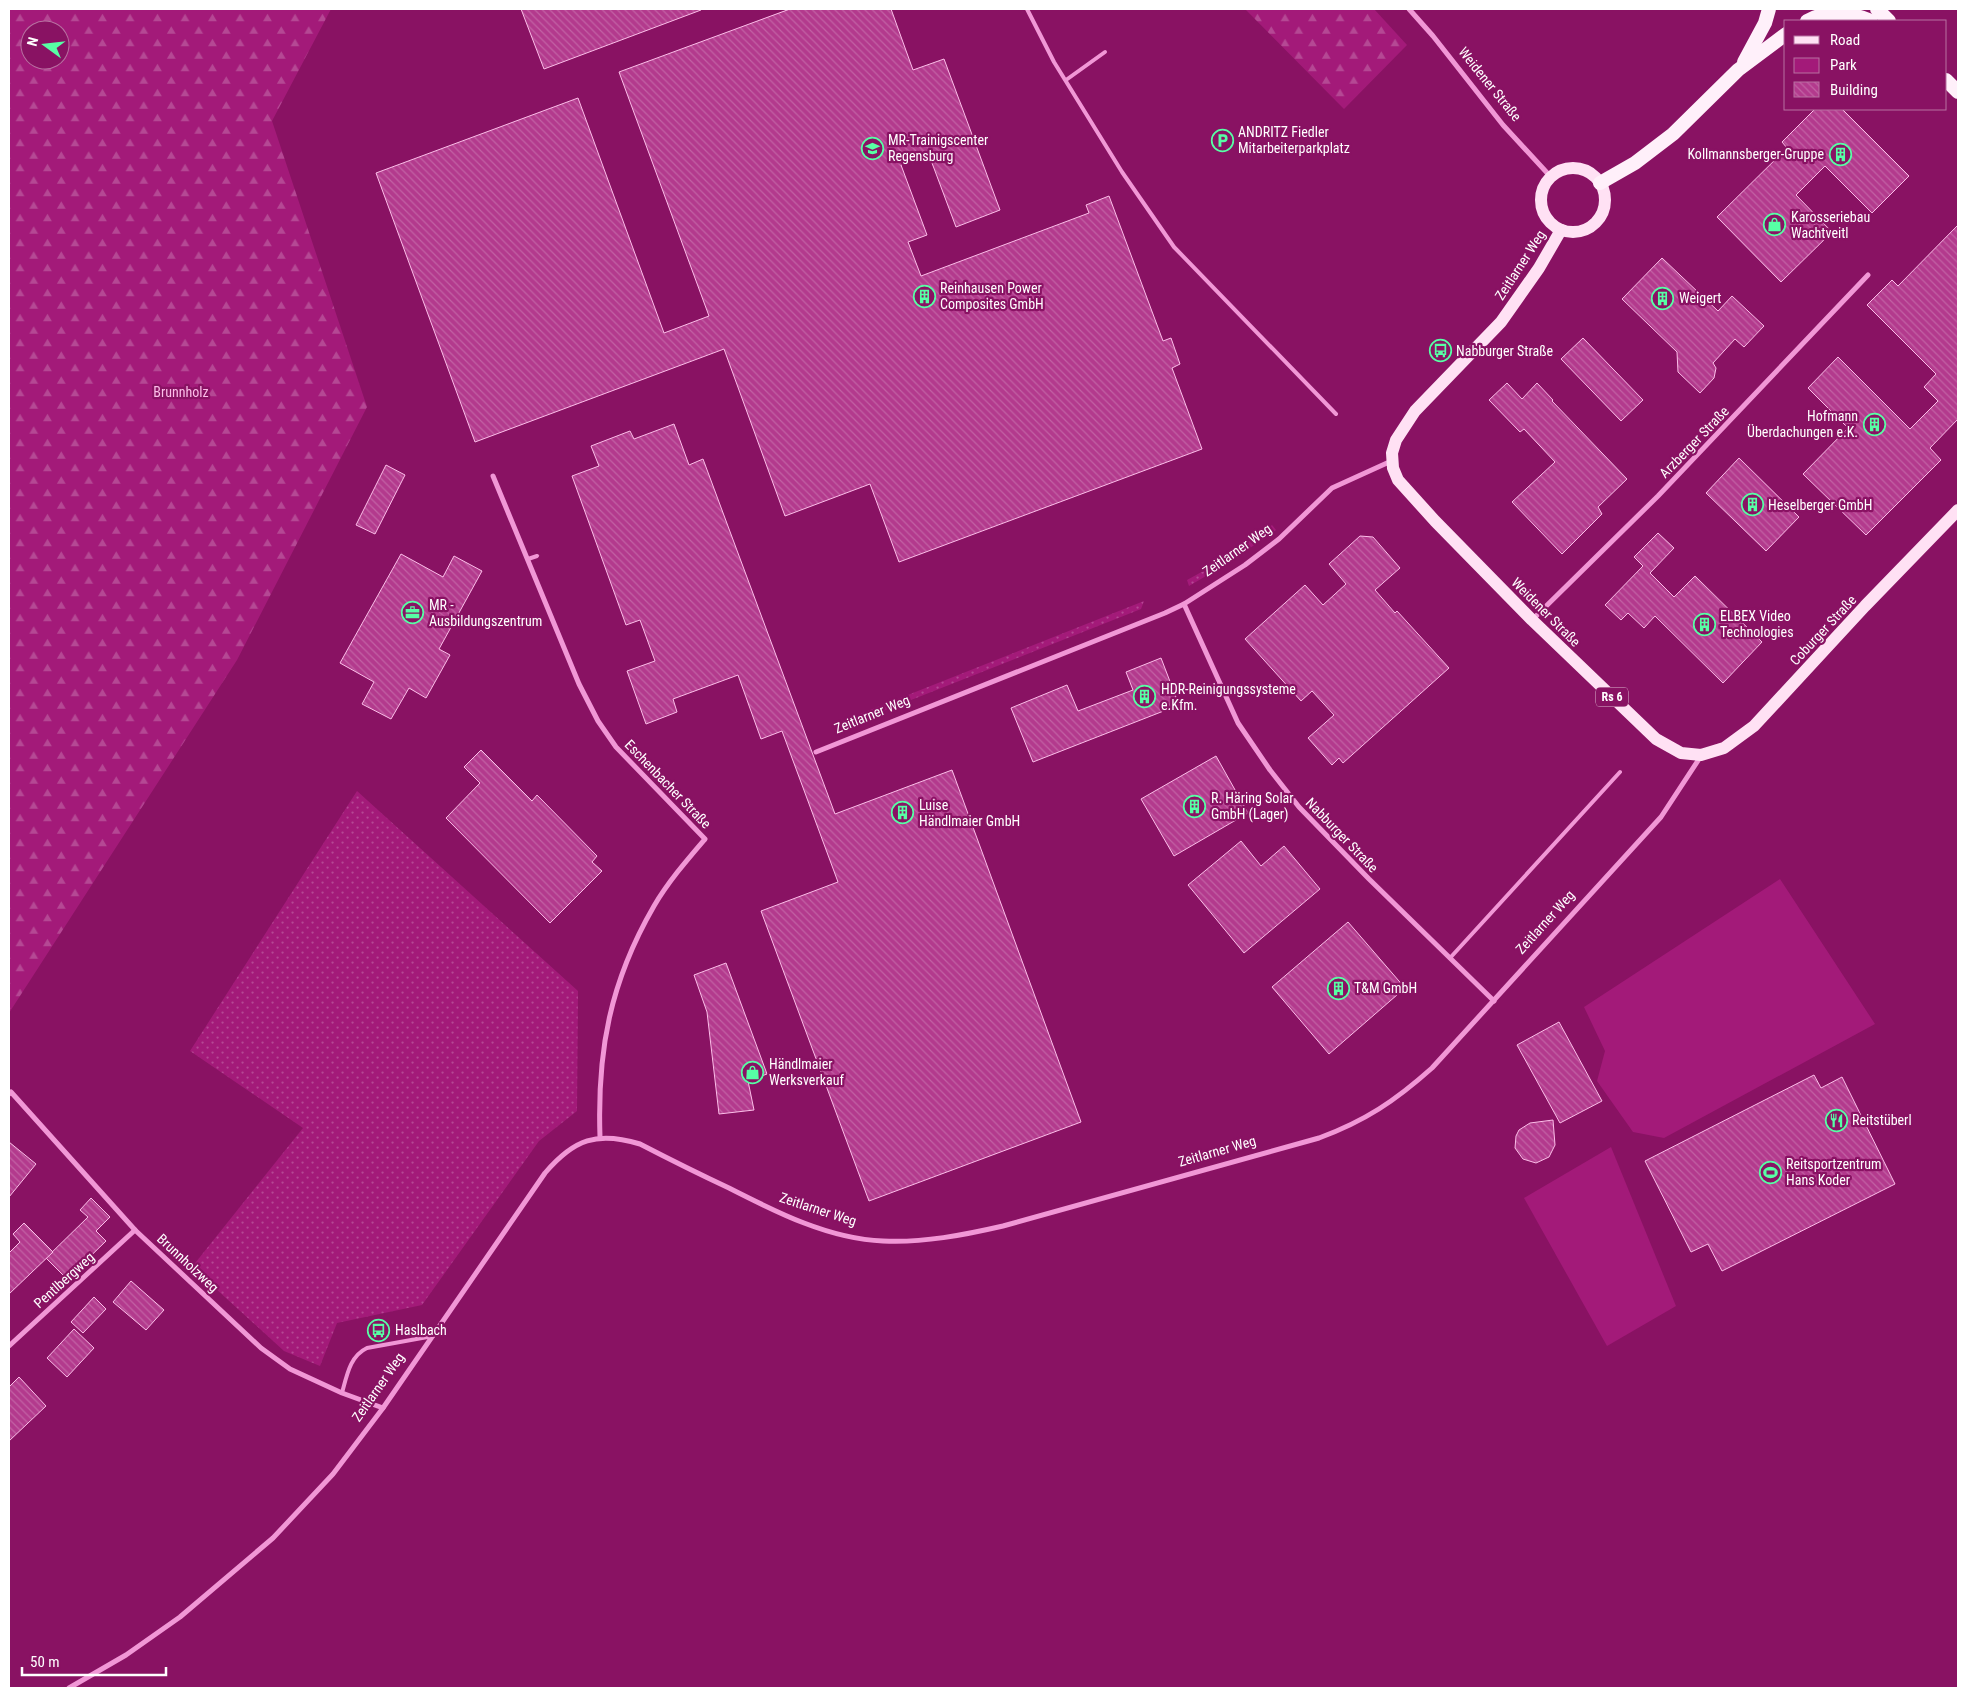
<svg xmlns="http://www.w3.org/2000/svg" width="1967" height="1697" viewBox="0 0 1967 1697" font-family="'Roboto Condensed',sans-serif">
<defs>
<pattern id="grass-dots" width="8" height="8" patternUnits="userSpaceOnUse" patternTransform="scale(1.25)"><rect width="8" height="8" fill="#a31a79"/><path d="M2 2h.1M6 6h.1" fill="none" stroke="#b54894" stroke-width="1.8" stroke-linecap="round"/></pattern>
<pattern id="forest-firs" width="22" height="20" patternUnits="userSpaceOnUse" patternTransform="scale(1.25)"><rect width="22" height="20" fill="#a31a79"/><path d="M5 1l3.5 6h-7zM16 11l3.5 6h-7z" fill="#b54894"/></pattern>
<pattern id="building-back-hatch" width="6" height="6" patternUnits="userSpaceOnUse" patternTransform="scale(1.25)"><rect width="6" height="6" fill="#b33a8d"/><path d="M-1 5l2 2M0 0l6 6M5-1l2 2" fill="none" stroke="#c261a4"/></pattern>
</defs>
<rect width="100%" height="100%" fill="#891263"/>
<!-- grass -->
<g fill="url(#grass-dots)">
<path d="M1272,525L1276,530C1248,550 1219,569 1189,586L1187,580L1218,563Z"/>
<path d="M1144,601L1141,609L868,717L860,714Z"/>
<path d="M357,791L578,991L577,1111L539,1141L422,1305L337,1323L320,1366L284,1351L192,1267L303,1128L190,1051Z"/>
</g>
<!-- forest -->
<g fill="url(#forest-firs)" fill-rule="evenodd">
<path d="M9,9H331L272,121L367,407L237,660L9,1013ZM30,30H60V60H30Z"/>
<path d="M1245,9H1374L1407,45L1344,109Z"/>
</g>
<!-- green -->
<g fill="#a31a79">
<path d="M1780,879L1875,1024L1664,1138L1633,1132L1597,1081L1605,1051L1584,1007Z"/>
<path d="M1611,1147L1676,1306L1607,1346L1524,1198Z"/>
</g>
<!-- building -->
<g fill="url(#building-back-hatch)" stroke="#fcbee9">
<path d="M521,9H701V10L544,69Z"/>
<path d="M790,9H891L913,70L944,59L1000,210L956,227L929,155L901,165L927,235L908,242L921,276L1089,213L1086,205L1109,196L1163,341L1171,338L1180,364L1172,368L1202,449L899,562L870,484L785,516L724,349L475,442L376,173L578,98L664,333L709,316L619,72Z"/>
<path d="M1815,109H1842L1909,176L1872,213L1825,166L1796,195L1832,232L1781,282L1717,217L1787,148L1782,142Z"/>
<path d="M1958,225V419L1930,448L1941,460L1866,535L1803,474L1848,428L1808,388L1838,357L1910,429L1938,401L1924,387L1936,374L1867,305L1892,280L1898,286Z"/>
<path d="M1662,258L1718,311L1732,296L1764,326L1744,347L1735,339L1713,363L1716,368L1714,378L1700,393L1678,372L1677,352L1622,299Z"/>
<path d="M1583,338L1643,400L1621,421L1561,359Z"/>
<path d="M1507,383L1522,399L1537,383L1553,400L1552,401L1627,479L1598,507L1602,514L1562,554L1512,502L1555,462L1524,429L1520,432L1489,400Z"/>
<path d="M674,424L689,465L703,459L835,814L952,770L1081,1122L869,1201L761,911L838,882L782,731L761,739L738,675L673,699L677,712L646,724L627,671L655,661L640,620L626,625L572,476L599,466L591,446L630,431L634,439Z"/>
<path d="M1739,458L1799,517L1766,551L1706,493Z"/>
<path d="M386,465L405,475L375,534L356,525Z"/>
<path d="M1658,533L1674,548L1650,573L1674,597L1695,576L1762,642L1723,683L1655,616L1644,628L1628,613L1621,620L1605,605L1643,566L1634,557Z"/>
<path d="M1360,536L1373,537L1400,568L1375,590L1395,613L1397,611L1449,668L1343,763L1339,758L1332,765L1308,738L1334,715L1312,691L1301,701L1245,639L1305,585L1323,605L1346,584L1329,564Z"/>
<path d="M401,554L443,577L454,556L482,571L439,649L450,655L426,698L409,688L391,719L362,704L374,682L340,663Z"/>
<path d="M1161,658L1179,705L1033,762L1011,708L1067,685L1078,711L1133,690L1126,672Z"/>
<path d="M481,750L532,801L537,795L597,856L592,862L602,871L550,923L446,818L480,783L464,767Z"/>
<path d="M1216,756L1248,813L1174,856L1141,799Z"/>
<path d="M1241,841L1261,866L1284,846L1320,889L1244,953L1188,885Z"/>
<path d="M1348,922L1405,988L1329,1054L1272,987Z"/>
<path d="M726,963L767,1074L748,1081L754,1110L719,1114L707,1012L694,975Z"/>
<path d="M1559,1022L1602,1101L1560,1123L1517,1045Z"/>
<path d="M1814,1075L1821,1088L1842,1077L1895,1184L1722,1271L1708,1244L1691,1252L1645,1161Z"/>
<path d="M1553,1120L1555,1145L1549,1157L1536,1163L1523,1159L1515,1148L1516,1136L1519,1130L1530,1123Z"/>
<path d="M9,1142L36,1164L9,1197Z"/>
<path d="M91,1198L110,1217L96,1231L106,1241L67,1279L46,1258L88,1217L80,1210Z"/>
<path d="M24,1223L53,1252L9,1294V1253L20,1242L13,1234Z"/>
<path d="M131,1281L164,1310L146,1330L113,1302Z"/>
<path d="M94,1297L106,1309L83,1333L71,1322Z"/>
<path d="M74,1329L94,1348L67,1377L47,1358Z"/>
<path d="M19,1377L46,1406L9,1441V1387Z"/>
</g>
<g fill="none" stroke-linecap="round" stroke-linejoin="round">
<!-- service -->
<g stroke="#f197d6" stroke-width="4">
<path d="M1027,9L1054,62L1122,172L1174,247L1336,414"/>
<path d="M1066,80L1105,52"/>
<path d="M528,559L537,556"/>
<path d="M1450,958L1620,772"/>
<path d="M342,1393C347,1375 350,1356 367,1348L433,1336"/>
</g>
<!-- minor -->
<g stroke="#f197d6" stroke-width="5">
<path d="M1409,9L1433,36L1503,125L1550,176"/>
<path d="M493,476L579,684L598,721L616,747L705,839C687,860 668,882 654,906C610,982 597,1051 600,1137"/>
<path d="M1184,604L1238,723L1270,770L1299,807L1369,879L1494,1001"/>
<path d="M1532,620L1658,496L1868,275"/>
<path d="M816,752L1165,613L1184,604L1245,565L1279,539L1332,488L1387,463H1393"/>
<path d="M9,1094L11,1092L135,1230L261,1348L290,1369L342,1393L383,1408"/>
<path d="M9,1346L135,1230"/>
<path d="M69,1688L126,1655L180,1617L273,1538L333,1474L383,1408L545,1173C574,1139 597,1131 640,1144C669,1159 699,1174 729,1188C776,1212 829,1239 883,1241C923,1243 964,1235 1003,1226L1319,1138C1365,1121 1395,1101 1432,1068L1661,817L1701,756"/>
</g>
<!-- primary -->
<g stroke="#ffe1f4" stroke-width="12">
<circle cx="1573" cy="200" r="32"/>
<path d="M1561,230L1539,268L1501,322L1415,411L1396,440L1392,453L1393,468L1398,480L1435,521L1532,620L1656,739L1681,753L1701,755L1724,748L1754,726L1865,606L1958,510"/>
</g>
<!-- trunk -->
<g stroke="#fff0fa" stroke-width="14">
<path d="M1877,9L1889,21"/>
<path d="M1807,21C1826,10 1851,12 1871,21"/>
<path d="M1744,62L1765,23L1769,9"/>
<path d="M1946,80L1958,92"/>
<path d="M1600,183L1635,163L1673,134L1738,70L1786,34"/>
</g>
</g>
<!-- icons -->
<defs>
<symbol id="parking-ring" viewBox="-11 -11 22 22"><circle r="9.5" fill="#891263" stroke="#57ffa5" stroke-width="1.5"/><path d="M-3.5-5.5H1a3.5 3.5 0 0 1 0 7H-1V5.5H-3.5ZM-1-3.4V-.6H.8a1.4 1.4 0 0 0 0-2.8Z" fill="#57ffa5"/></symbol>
<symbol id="school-ring" viewBox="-11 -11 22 22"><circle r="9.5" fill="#891263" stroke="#57ffa5" stroke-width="1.5"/><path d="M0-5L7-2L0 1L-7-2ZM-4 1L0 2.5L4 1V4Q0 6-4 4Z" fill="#57ffa5"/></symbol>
<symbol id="building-ring" viewBox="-11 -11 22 22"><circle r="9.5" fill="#891263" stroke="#57ffa5" stroke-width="1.5"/><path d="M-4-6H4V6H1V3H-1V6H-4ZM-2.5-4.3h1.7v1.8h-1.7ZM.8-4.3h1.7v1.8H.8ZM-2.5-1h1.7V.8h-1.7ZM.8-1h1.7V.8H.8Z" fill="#57ffa5"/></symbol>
<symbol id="shop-ring" viewBox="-11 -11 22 22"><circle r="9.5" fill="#891263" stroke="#57ffa5" stroke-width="1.5"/><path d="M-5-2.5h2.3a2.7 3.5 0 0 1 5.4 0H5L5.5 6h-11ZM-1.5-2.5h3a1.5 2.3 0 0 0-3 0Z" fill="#57ffa5"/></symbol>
<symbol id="bus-ring" viewBox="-11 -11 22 22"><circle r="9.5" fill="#891263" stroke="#57ffa5" stroke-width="1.5"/><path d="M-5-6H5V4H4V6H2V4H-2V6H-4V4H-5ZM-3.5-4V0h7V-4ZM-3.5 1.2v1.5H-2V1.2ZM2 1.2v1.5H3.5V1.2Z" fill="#57ffa5"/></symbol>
<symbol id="office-ring" viewBox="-11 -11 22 22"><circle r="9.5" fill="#891263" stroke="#57ffa5" stroke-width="1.5"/><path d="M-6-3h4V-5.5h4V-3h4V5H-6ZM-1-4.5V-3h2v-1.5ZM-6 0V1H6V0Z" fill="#57ffa5"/></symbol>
<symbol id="restaurant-ring" viewBox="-11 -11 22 22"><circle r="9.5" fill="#891263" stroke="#57ffa5" stroke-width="1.5"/><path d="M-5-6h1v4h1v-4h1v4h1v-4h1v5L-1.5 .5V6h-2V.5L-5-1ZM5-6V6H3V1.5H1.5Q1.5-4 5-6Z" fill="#57ffa5"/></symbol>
<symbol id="stadium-ring" viewBox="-11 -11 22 22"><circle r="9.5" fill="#891263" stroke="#57ffa5" stroke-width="1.5"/><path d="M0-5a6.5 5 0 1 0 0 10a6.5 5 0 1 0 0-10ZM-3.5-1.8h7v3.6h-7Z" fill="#57ffa5"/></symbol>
</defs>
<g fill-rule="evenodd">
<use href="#parking-ring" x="1210" y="128" width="25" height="25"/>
<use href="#school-ring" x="860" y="136" width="25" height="25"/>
<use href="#building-ring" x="1828" y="142" width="25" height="25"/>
<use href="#shop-ring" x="1762" y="212" width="25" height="25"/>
<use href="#building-ring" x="912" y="284" width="25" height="25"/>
<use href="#building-ring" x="1650" y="286" width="25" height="25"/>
<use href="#bus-ring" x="1428" y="338" width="25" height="25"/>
<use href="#building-ring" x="1862" y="412" width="25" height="25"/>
<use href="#building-ring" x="1740" y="492" width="25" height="25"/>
<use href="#office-ring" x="400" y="600" width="25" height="25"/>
<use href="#building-ring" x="1692" y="612" width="25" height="25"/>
<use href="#building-ring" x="1132" y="684" width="25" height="25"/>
<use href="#building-ring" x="1182" y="794" width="25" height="25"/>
<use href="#building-ring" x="890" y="800" width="25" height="25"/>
<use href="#building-ring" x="1326" y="976" width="25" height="25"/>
<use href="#shop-ring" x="740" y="1060" width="25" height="25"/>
<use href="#restaurant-ring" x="1824" y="1108" width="25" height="25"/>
<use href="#stadium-ring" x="1758" y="1160" width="25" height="25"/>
<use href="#bus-ring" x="366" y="1318" width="25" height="25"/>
</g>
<g text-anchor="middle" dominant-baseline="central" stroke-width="4.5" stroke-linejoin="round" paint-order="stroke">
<!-- shield labels -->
<rect fill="#891263" stroke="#dcb8d0" stroke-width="1" x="1596" y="687.5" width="32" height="19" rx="4"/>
<g font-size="12" font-weight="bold" fill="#fff">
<text x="1612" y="697">Rs 6</text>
</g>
<!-- street labels -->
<g font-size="14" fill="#fff" stroke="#891263">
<text transform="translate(1490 84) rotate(51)">Weidener Straße</text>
<text transform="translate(1520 265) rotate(-57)">Zeitlarner Weg</text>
<text transform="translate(1694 442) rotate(-46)">Arzberger Straße</text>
<text transform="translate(1237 550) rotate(-35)">Zeitlarner Weg</text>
<text transform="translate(1546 612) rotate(45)">Weidener Straße</text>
<text transform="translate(1823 630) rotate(-47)">Coburger Straße</text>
<text transform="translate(872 714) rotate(-22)">Zeitlarner Weg</text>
<text transform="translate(668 784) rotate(46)">Eschenbacher Straße</text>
<text transform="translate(1342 835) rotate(46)">Nabburger Straße</text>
<text transform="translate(1545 922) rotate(-48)">Zeitlarner Weg</text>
<text transform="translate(1217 1151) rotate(-16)">Zeitlarner Weg</text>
<text transform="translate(818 1209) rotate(18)">Zeitlarner Weg</text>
<text transform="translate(188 1263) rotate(43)">Brunnholzweg</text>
<text transform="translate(64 1280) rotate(-42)">Pentlbergweg</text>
<text transform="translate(378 1387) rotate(-55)">Zeitlarner Weg</text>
</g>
<!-- poi labels -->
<g font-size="14" fill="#fff" stroke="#891263" text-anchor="start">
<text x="1238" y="132">ANDRITZ Fiedler<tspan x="1238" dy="16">Mitarbeiterparkplatz</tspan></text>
<text x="888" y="140">MR-Trainigscenter<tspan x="888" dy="16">Regensburg</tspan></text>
<text x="1824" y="154" text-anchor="end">Kollmannsberger-Gruppe</text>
<text x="1791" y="217">Karosseriebau<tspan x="1791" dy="16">Wachtveitl</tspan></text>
<text x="940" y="288">Reinhausen Power<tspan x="940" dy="16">Composites GmbH</tspan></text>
<text x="1679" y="298">Weigert</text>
<text x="1456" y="351">Nabburger Straße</text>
<text x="1858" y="416" text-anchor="end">Hofmann<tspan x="1858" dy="16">Überdachungen e.K.</tspan></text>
<text x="1768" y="505">Heselberger GmbH</text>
<text x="429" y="605">MR -<tspan x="429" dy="16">Ausbildungszentrum</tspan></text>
<text x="1720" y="616">ELBEX Video<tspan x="1720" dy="16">Technologies</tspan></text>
<text x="1161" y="689">HDR-Reinigungssysteme<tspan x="1161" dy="16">e.Kfm.</tspan></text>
<text x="1211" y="798">R. Häring Solar<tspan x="1211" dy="16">GmbH (Lager)</tspan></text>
<text x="919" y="805">Luise<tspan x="919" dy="16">Händlmaier GmbH</tspan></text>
<text x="1354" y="988">T&amp;M GmbH</text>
<text x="769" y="1064">Händlmaier<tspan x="769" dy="16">Werksverkauf</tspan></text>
<text x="1852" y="1120">Reitstüberl</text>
<text x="1786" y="1164">Reitsportzentrum<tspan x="1786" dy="16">Hans Koder</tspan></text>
<text x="395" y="1330">Haslbach</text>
</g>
<!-- park labels -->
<g font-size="14" fill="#fcbee9" stroke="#891263">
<text x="181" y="392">Brunnholz</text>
</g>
</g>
<!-- border -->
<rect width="1967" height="1697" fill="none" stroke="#ffffff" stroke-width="20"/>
<!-- legend -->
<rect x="1784" y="20" width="162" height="90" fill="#891263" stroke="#b871a1"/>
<rect x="1794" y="36" width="25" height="8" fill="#ffe1f4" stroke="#b871a1"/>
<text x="1830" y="45" font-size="15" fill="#ffffff">Road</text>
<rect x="1794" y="58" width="25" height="15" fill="#a31a79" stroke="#b871a1"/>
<text x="1830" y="70" font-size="15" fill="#ffffff">Park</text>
<rect x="1794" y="82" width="25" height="15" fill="url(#building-back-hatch)" stroke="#b871a1"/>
<text x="1830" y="95" font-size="15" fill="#ffffff">Building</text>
<!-- north arrow -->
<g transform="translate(45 45) rotate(285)"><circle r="24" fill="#891263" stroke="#b871a1"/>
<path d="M0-4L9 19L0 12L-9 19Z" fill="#57ffa5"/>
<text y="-8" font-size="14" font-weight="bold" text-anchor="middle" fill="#ffffff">N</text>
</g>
<!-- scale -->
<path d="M22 1667v8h144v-8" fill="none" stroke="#ffffff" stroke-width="2.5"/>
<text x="30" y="1667" font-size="15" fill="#ffffff" stroke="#891263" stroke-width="4" paint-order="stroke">50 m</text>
</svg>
